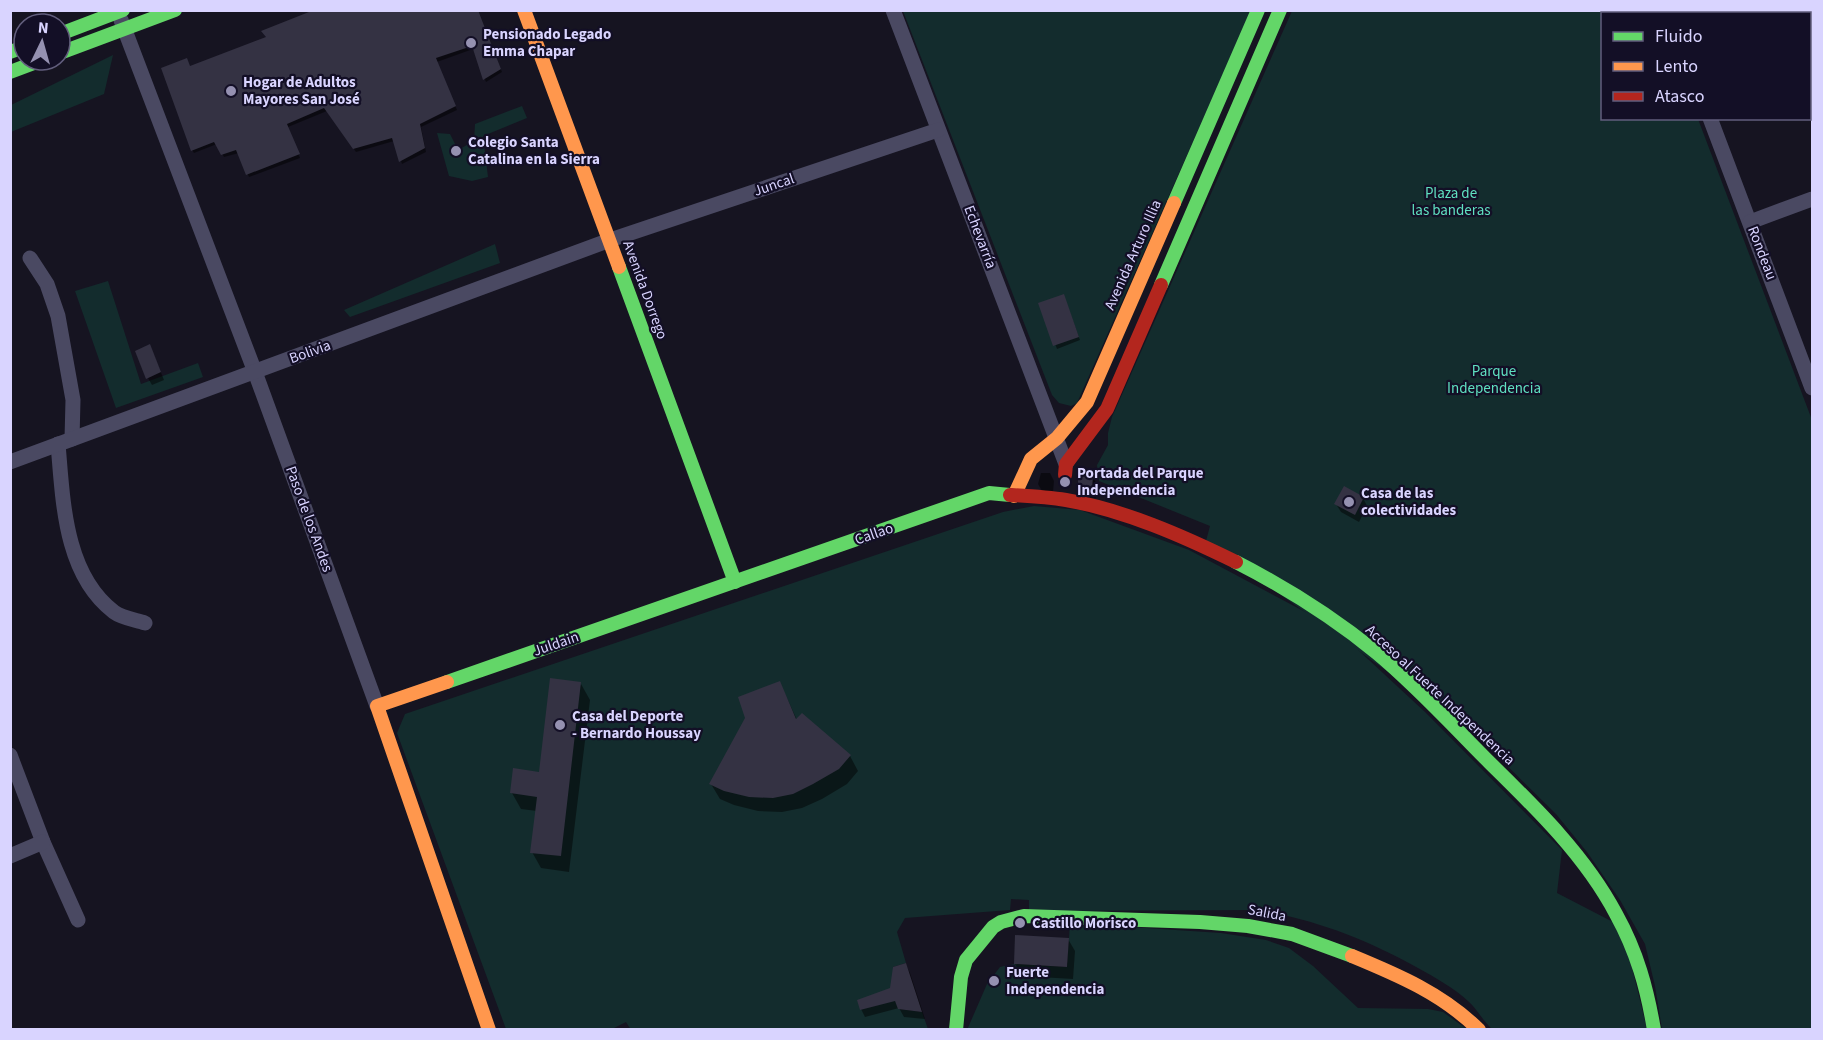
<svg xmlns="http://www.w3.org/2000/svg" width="1823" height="1040" viewBox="0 0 1823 1040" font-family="'Source Sans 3',sans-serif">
<rect width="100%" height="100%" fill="#161421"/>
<!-- green -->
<g fill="#132c2d">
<path d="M903,11H1251L1077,403L1071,406L1059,403L1052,395Z"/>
<path d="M1292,11H1659L1660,13L1602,14V118L1698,119L1812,420V1029H1662L1655,986L1645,944L1620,900L1587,852L1556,814L1477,736L1206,541L1210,526L1099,481L1097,465L1108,445V433L1112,417Z"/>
<path d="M113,55L104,94L11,132V105Z"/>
<path d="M522,106L527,118L483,136L488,177L472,181L449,176L437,133L450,134L458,150L474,141L475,124Z"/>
<path d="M495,244L500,263L350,317L344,310Z"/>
<path d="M108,281L141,384L198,363L203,377L116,408L75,291Z"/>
<path d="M1034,506L1080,510L1189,550L1311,615L1356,648L1425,712L1562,850L1557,893L1613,922L1629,955L1647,1029H1492C1483,1021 1477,1009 1468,1001C1454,988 1436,978 1418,968C1366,939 1317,920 1258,910L1029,911V900L1011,899L1010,910L905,918L897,932L906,963L893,967L895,1001L899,1009L922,1012L928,1029L631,1030L626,1022L612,1029H506L397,733L405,714L1003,512Z"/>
<path d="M1070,923L1221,933L1266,940L1289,948L1313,966L1358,1008L1428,1009L1443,1012L1468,1030H967L987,984L1000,967L1014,964L1067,967Z"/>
</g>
<!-- shadow -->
<g fill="#0007">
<path d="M478,10L502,72L486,82L473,49L437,62L457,110L421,127L426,152L402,164L394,141L356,152L327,111L288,127L300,158L249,177L239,153L224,157L217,144L194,153L192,150L190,67Z"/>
<path d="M1065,299L1080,340L1057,349L1040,304Z"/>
<path d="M153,353L164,380L152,385L148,378Z"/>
<path d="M1041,473H1050L1054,481L1053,492L1042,491L1038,484Z"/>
<path d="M1092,476L1097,484L1096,498L1084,497L1079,489Z"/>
<path d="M1363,498L1367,506L1359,522L1341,512L1336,504Z"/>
<path d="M780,683L797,720L850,756L858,771L847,784L822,799L802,808L782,812L758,811L734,805L720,799L711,784Z"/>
<path d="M581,684L590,700L569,872L541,868L532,852L537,811L521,809L512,793L540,773Z"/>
<path d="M1017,936L1068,939L1075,951L1073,979L1022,976L1015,964Z"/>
<path d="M906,965L910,973L925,1019L904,1017L899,1008L865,1017L861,1009L892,990Z"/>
</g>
<!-- building -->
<g fill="#343243">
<path d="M314,10H478L501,69L483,80L472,46L436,58L456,106L420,124L425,148L399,162L392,138L353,149L324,108L287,124L300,154L246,175L236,150L221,155L214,142L191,151L161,68L187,58L190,66L266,37L261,31Z"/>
<path d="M1064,294L1079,337L1053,346L1038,303Z"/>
<path d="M150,344L161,372L146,379L135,351Z"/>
<path d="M1078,474L1093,475L1092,491L1078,490Z"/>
<path d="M1344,486L1364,497L1355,515L1334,504Z"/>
<path d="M550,678L581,682L561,856L530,853L537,797L510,793L513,768L539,772Z"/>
<path d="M780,681L796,719L802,713L851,755L839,769L813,784L793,794L773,798L749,797L724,791L709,784L745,718L738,697Z"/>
<path d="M1015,935L1069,938L1067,967L1014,964Z"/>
<path d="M906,963L922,1012L898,1009L895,1001L860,1010L857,1000L890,988L893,967Z"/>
</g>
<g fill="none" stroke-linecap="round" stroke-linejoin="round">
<!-- street -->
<g stroke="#4a4962" stroke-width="15">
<path d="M893,10L1066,464"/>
<path d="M1668,10L1670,14"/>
<path d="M121,20L255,372L377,706"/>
<path d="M1710,118L1812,388"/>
<path d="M1750,222L1812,199"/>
<path d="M30,258L47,284L58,316L73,400L72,439"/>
<path d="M58,444C63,500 64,574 114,612C122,618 136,620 145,623"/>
<path d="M10,462L610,240L938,130"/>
<path d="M10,755L43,842L78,920"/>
<path d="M10,856L43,842"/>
</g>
<!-- fast -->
<g stroke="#63d668" stroke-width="14">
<path d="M60,34L123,10"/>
<path d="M10,52L24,47"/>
<path d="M60,53L175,10"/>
<path d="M10,72L42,60"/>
<path d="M1174,203L1258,10"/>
<path d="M619,267L735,582"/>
<path d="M1161,285L1280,10"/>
<path d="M1236,562C1285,587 1334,618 1377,653C1418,687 1454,727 1491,764C1537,809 1586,857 1616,914C1637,952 1647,988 1654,1030"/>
<path d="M447,682L989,493L1010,495"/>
<path d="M956,1030L961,977L966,960L993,927L1001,922L1024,916L1200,922L1248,926L1292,934L1352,956"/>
</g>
<!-- slow -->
<g stroke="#ff974d" stroke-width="14">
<path d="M524,10L619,267"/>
<path d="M1014,496L1031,459L1057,438L1087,402L1174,203"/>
<path d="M447,682L377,706L489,1030"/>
<path d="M1352,956C1398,975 1443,994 1479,1030"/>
</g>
<!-- jam -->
<g stroke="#b3261e" stroke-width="14">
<path d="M1065,475L1066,464L1107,409L1161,285"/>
<path d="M1010,495C1028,496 1047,497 1066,500C1124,510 1183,536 1236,562"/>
</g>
</g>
<!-- markers -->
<g fill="#9591b1" stroke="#130f26" stroke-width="2">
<circle cx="471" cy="43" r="6"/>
<circle cx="231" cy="91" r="6"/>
<circle cx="456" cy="151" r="6"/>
<circle cx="1065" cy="482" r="6"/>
<circle cx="1349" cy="502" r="6"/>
<circle cx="560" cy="725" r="6"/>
<circle cx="1020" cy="923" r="6"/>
<circle cx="994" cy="981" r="6"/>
</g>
<g text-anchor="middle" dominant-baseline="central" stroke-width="4.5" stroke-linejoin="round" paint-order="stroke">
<!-- poi labels -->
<g font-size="15" font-weight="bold" fill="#d9d4ff" stroke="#130f26" text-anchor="start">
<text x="483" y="34">Pensionado Legado<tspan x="483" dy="17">Emma Chapar</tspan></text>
<text x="243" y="82">Hogar de Adultos<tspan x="243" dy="17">Mayores San José</tspan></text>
<text x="468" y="142">Colegio Santa<tspan x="468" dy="17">Catalina en la Sierra</tspan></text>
<text x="1077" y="473">Portada del Parque<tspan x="1077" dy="17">Independencia</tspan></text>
<text x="1361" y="493">Casa de las<tspan x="1361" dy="17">colectividades</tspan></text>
<text x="572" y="716">Casa del Deporte<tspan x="572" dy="17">- Bernardo Houssay</tspan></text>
<text x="1032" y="923">Castillo Morisco</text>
<text x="1006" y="972">Fuerte<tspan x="1006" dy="17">Independencia</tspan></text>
</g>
<!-- street labels -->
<g font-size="15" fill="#d9d4ff" stroke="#130f26">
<text transform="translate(774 185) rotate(-19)">Juncal</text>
<text transform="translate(980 237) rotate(69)">Echevarría</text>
<text transform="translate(1762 253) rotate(69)">Rondeau</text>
<text transform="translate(1133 255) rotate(-66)">Avenida Arturo Illia</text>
<text transform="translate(645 290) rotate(70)">Avenida Dorrego</text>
<text transform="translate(310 352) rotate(-20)">Bolivia</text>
<text transform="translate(309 519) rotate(70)">Paso de los Andes</text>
<text transform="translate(874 534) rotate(-19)">Callao</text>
<text transform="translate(556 644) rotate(-19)">Juldain</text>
<text transform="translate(1440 695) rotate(43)">Acceso al Fuerte Independencia</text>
<text transform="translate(1267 913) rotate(11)">Salida</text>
</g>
<!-- park labels -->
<g font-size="15" fill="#5fe0c0" stroke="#130f26">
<text x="1451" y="193">Plaza de<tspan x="1451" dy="17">las banderas</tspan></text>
<text x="1494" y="371">Parque<tspan x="1494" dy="17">Independencia</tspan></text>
</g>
</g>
<!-- border -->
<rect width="1823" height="1040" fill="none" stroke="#d9d4ff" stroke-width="24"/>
<!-- legend -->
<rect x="1601" y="12" width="210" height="108" fill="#130f26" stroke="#625e7d" stroke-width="1.5"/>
<rect x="1613" y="32" width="30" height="9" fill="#63d668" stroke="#625e7d" stroke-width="1.5"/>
<text x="1655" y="42" font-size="18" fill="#d9d4ff">Fluido</text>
<rect x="1613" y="62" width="30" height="9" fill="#ff974d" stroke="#625e7d" stroke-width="1.5"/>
<text x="1655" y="72" font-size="18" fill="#d9d4ff">Lento</text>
<rect x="1613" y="92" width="30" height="9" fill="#b3261e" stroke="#625e7d" stroke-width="1.5"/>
<text x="1655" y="102" font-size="18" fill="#d9d4ff">Atasco</text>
<!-- north arrow -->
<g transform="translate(42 42) rotate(5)"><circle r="28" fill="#130f26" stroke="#625e7d" stroke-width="1.5"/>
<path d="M0-4.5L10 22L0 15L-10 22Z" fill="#9591b1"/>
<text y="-9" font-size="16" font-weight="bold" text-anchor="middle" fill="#d9d4ff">N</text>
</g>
</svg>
